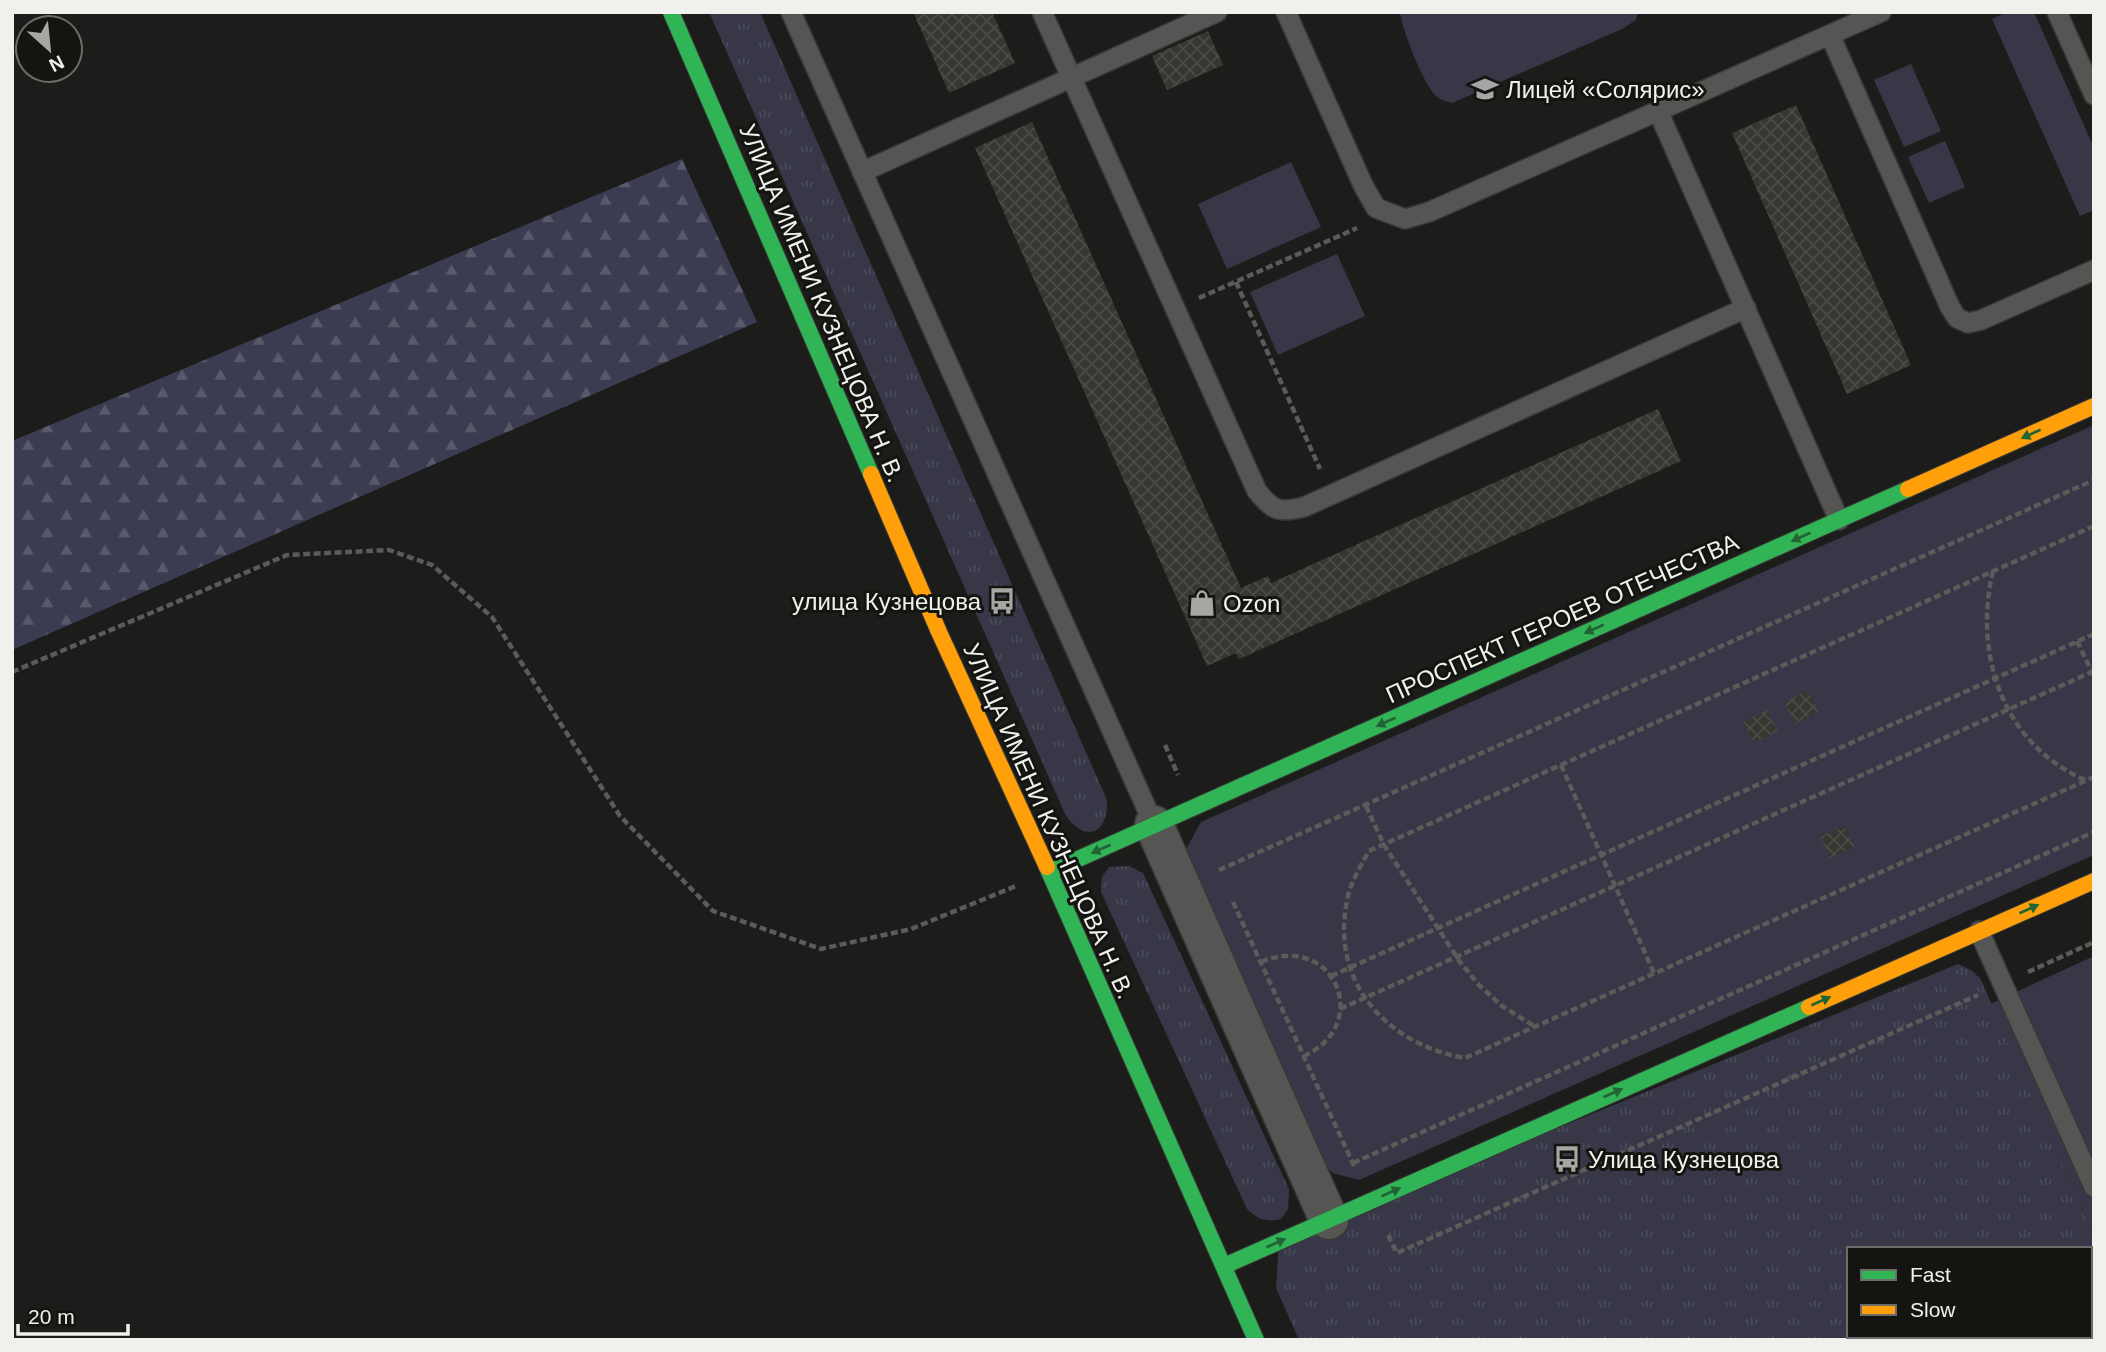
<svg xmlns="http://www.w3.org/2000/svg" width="2106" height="1352" viewBox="0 0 2106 1352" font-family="Arial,sans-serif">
<defs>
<pattern id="grass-tufts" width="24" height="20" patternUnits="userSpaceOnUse" patternTransform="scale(1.75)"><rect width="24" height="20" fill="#373748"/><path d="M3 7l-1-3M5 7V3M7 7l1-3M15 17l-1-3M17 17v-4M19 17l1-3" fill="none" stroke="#4a4b5a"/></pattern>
<pattern id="forest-firs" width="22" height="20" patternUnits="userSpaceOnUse" patternTransform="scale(1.75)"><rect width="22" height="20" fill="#3b3c52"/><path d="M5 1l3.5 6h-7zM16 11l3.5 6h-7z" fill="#58596b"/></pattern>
<pattern id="building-cross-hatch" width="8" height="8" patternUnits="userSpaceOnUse" patternTransform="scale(1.75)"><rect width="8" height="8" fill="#353731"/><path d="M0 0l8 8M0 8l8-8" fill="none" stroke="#494b45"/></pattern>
</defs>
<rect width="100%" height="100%" fill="#1c1d1b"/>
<!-- grass -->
<g fill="url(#grass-tufts)" fill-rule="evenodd">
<path d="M709,12H760L1107,800C1108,833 1087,844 1066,816Z"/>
<path d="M1129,866L1143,873L1289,1189L1288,1209L1281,1219C1265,1222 1259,1220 1247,1209L1101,892L1102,877L1109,867Z"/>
<path d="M1958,964L1971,970L1980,978L2094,1234V1340H1299L1276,1288L1279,1242ZM1849,1249H2090V1336H1849Z"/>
</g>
<!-- forest -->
<path fill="url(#forest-firs)" d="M682,159L757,322L12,650V441Z"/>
<!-- park -->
<g fill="#373748">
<path d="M1400,12H1638L1636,20L1622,29L1452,103C1446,101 1440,100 1436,96C1423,83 1402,30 1400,12Z"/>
<path d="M2007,12H2034L2094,148V210L2080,216L1992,19Z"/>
<path d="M1911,64L1941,131L1904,147L1874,80Z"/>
<path d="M1945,141L1965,187L1929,203L1908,157Z"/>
<path d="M1291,162L1321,227L1227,269L1198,204Z"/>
<path d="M1337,254L1365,316L1278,355L1250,292Z"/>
<path d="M2094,425V855L1359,1180L1333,1173L1316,1157L1186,849L1201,822Z"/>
<path d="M2094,956V1234L1990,1004Z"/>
</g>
<!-- building -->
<g fill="url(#building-cross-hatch)">
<path d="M913,12H992L1015,63L949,93Z"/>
<path d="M1208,31L1223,65L1167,90L1152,56Z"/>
<path d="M1796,105L1911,365L1847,394L1732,133Z"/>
<path d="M1032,122L1241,588L1268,576L1271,583L1658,409L1681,461L1239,659L1236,653L1207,666L975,148Z"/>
<path d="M1808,690L1819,711L1795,724L1784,703Z"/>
<path d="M1767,710L1778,731L1753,743L1743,722Z"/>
<path d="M1844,826L1855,847L1830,858L1820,837Z"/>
</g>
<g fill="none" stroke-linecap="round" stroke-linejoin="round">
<defs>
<g id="lane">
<path d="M791,12L1154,825"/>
<path d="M1042,12L1257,491C1273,511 1279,513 1304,507L1746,308"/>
<path d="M1286,12L1363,185L1376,208L1405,219L1429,212L1658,111L1839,520"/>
<path d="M2057,12L2094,95"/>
<path d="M1830,35L1950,307L1957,318L1968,323L1981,320L2094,270"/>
<path d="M1658,111L1881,12"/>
<path d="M862,172L1217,12"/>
<path d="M1979,931L2094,1187"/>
</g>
<path id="street" d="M1154,825L1329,1220"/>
<g id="fast">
<path d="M671,12L871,474"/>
<path d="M1047,867L1256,1340"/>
<path d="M1049,872L1908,489"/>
<path d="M1224,1266L1809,1007"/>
</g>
<g id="slow">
<path d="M871,474L939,632L1047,867"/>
<path d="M1908,489L2094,406"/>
<path d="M1809,1007L2094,881"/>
</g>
</defs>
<!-- lane casing -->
<use href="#lane" stroke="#383937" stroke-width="22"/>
<!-- street casing -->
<use href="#street" stroke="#383937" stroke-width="41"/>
<!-- fast casing -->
<use href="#fast" stroke="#383937" stroke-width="18"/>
<!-- slow casing -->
<use href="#slow" stroke="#383937" stroke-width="18"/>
<!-- path -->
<g stroke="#5b5b5a" stroke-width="4.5" stroke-dasharray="7 3.5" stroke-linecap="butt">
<path d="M1236,282L1320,469"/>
<path d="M1199,298L1357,228"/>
<path d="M2094,526L1369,851C1360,867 1350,883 1347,901C1330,983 1388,1045 1465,1058L2094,777"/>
<path d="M1993,571C1973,655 2003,744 2085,780"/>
<path d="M2077,641L2094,676"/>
<path d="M12,672L287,555L389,550L432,565L492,617L620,816L713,911L821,949L911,929L1016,886"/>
<path d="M1165,745L1178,775"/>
<path d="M1561,765L1654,973"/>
<path d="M1366,806L1384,845L1460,962L1479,985L1502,1006L1534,1026"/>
<path d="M1219,870L2094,480"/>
<path d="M1233,902L1355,1168"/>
<path d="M1261,962C1334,931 1374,1024 1304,1056"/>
<path d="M2028,972L2094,942"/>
<path d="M1331,976L2094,634"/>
<path d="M1340,1009L2094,671"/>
<path d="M1353,1163L2094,832"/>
<path d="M1388,1235L1397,1253L1978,995"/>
</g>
<!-- lane -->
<use href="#lane" stroke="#555554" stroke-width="19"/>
<!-- street -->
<use href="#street" stroke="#555554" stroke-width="38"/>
<!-- fast -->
<use href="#fast" stroke="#30b455" stroke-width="16"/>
<!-- slow -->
<use href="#slow" stroke="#ff9f0a" stroke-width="16"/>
</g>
<!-- one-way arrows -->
<defs><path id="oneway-solid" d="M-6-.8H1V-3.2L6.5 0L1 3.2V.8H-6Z" transform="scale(1.75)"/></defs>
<g fill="#226433">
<use href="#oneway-solid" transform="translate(2031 434) rotate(156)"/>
<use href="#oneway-solid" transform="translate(1801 537) rotate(156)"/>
<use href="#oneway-solid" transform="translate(1594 629) rotate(156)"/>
<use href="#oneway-solid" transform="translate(1386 722) rotate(156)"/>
<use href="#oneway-solid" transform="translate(1101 849) rotate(156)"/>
<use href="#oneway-solid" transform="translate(2029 909) rotate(-24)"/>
<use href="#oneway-solid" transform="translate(1821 1001) rotate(-24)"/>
<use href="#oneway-solid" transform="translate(1613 1093) rotate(-24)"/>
<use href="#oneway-solid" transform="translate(1391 1192) rotate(-24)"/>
<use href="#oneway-solid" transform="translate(1276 1243) rotate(-24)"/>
</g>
<!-- icons -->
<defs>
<symbol id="school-bare" viewBox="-9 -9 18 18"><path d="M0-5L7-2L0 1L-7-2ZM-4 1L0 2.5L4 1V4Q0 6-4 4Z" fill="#a6a7a4" stroke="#141511" stroke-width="2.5" paint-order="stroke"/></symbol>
<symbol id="bus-bare" viewBox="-9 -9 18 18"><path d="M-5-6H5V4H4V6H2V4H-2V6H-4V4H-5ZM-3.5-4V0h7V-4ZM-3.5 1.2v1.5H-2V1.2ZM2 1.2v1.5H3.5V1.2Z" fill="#a6a7a4" stroke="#141511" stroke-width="2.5" paint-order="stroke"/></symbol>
<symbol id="shop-bare" viewBox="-9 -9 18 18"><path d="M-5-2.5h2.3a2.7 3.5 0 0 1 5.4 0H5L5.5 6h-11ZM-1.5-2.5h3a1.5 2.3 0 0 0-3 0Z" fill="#a6a7a4" stroke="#141511" stroke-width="2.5" paint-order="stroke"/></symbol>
</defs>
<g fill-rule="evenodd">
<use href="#school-bare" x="1466" y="70" width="38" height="38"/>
<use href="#bus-bare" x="983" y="582" width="38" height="38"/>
<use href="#shop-bare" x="1183" y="584" width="38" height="38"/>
<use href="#bus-bare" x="1548" y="1140" width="38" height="38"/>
</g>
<g text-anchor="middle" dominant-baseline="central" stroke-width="6" stroke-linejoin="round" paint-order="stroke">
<!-- poi labels -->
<g font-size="24" fill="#f0f1ed" stroke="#141511" text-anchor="start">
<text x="1506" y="89">Лицей «Солярис»</text>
<text x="981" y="601" text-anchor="end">улица Кузнецова</text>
<text x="1223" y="603">Ozon</text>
<text x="1588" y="1159">Улица Кузнецова</text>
</g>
<!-- street labels -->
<g font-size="24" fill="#f0f1ed" stroke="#141511">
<text transform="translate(822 303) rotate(67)">УЛИЦА ИМЕНИ КУЗНЕЦОВА Н. В.</text>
<text transform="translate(1562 618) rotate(-24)">ПРОСПЕКТ ГЕРОЕВ ОТЕЧЕСТВА</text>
<text transform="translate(1049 821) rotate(66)">УЛИЦА ИМЕНИ КУЗНЕЦОВА Н. В.</text>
</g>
</g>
<!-- border -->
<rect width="2106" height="1352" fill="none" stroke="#f0f1ed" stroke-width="28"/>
<!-- legend -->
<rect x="1847" y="1247" width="245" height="91" fill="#141511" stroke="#6c6d69" stroke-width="2"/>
<rect x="1861" y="1270" width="35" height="10" fill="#30b455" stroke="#6c6d69" stroke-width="2"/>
<text x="1910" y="1282" font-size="21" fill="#f0f1ed">Fast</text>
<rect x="1861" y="1305" width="35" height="10" fill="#ff9f0a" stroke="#6c6d69" stroke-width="2"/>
<text x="1910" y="1317" font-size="21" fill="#f0f1ed">Slow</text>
<!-- north arrow -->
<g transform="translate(49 49) rotate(153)"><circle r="33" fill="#141511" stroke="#6c6d69" stroke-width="2"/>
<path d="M0-5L12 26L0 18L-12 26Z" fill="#a6a7a4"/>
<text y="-10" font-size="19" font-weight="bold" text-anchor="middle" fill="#f0f1ed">N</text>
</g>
<!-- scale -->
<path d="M18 1324v10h110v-10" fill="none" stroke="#f0f1ed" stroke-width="3.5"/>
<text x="28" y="1324" font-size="21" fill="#f0f1ed" stroke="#141511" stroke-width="5" paint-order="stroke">20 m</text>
</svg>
